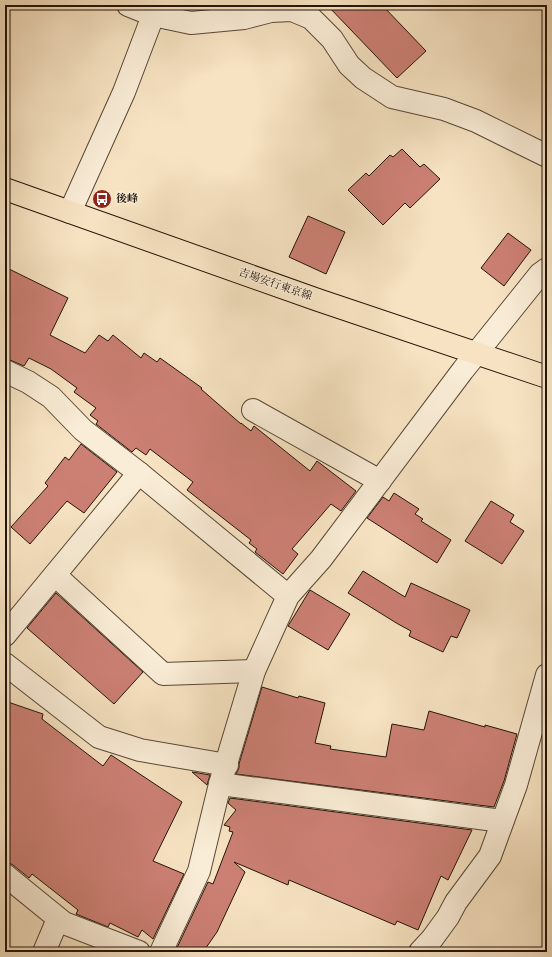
<svg xmlns="http://www.w3.org/2000/svg" width="552" height="957" viewBox="0 0 552 957" font-family="'Old Standard TT','Noto Serif JP',serif">
<rect width="100%" height="100%" fill="#f7e3c2"/>
<filter id="stains"><feTurbulence type="fractalNoise" baseFrequency=".005" numOctaves="4"/><feColorMatrix values="0 0 0 0 .2 0 0 0 0 .09 0 0 0 0 .02 0 0 0 .5 -.17"/></filter>
<radialGradient id="worn" r=".72"><stop offset=".6" stop-color="#630" stop-opacity="0"/><stop offset="1" stop-color="#630" stop-opacity=".3"/></radialGradient>
<!-- building -->
<g fill="#cc8074" stroke="#231409">
<path d="M327,5H382L426,51L397,78Z"/>
<path d="M402,149L420,167L424,164L440,179L410,208L405,203L383,225L348,190L366,173L369,176L390,155L393,157Z"/>
<path d="M308,216L345,232L326,274L289,257Z"/>
<path d="M508,233L531,250L504,286L481,268Z"/>
<path d="M5,267L68,298L50,335L85,353L99,335L108,341L113,335L141,358L144,353L157,362L160,358L202,388L201,389L241,424V423L251,431L254,426L310,471L317,461L356,491L341,511L331,504L292,549L298,554L283,574L255,552L257,549L249,543L251,540L187,490L193,482L150,449L146,455L136,448L132,452L96,424L98,421L90,415L96,408L74,392L77,388L51,369L29,358L24,366L10,360L5,359Z"/>
<path d="M81,444L117,472L84,513L67,501L30,544L11,527L48,486L45,483L65,457L69,460Z"/>
<path d="M394,493L419,509L415,514L423,519L421,521L451,540L437,563L367,518L383,497L389,501Z"/>
<path d="M491,501L514,515L510,522L524,531L502,564L465,541Z"/>
<path d="M363,571L405,597L411,583L470,610L457,638L451,636L443,652L409,636L411,631L398,624L348,593Z"/>
<path d="M310,590L350,614L328,650L288,626Z"/>
<path d="M56,593L143,672L114,704L27,628Z"/>
<path d="M262,687L298,698L299,696L325,703L315,743L331,746L330,749L386,757L392,724L424,730L429,711L485,727V725L517,734L504,781L494,807L236,774L239,768V764Z"/>
<path d="M5,701L43,714L42,719L103,766L111,755L182,802L153,861L184,874L153,939L142,930L138,937L110,923L108,927L76,914L78,910L32,874L29,878L13,865L5,861Z"/>
<path d="M192,772L210,775L207,785Z"/>
<path d="M230,798L472,830L448,880L441,876L418,930L397,921L395,925L289,880L288,885L234,862L245,872L217,932L203,952H175L208,882L213,884L233,832L229,831L230,827L224,825L236,810L228,803Z"/>
</g>
<g fill="none" stroke-linecap="round" stroke-linejoin="round">
<defs>
<g id="minor">
<path d="M128,5L153,15L191,23L244,18L271,11L292,10L311,18L332,39L349,65L363,78L392,97L444,109L476,121L547,156"/>
<path d="M70,212L124,92L157,5"/>
<path d="M5,371L28,382L51,397L83,430L139,473L288,596"/>
<path d="M253,410L380,481"/>
<path d="M55,575L163,674L254,671"/>
<path d="M5,635L139,473"/>
<path d="M5,664L99,737L140,750L227,765"/>
<path d="M220,784L502,821"/>
<path d="M5,875L64,923L139,952"/>
<path d="M44,952L58,919"/>
<path d="M161,952L199,871L220,784L254,671L288,596L321,559L463,370L540,274L547,269"/>
<path d="M420,952L432,939L448,917L456,902L490,856L516,785L547,675"/>
</g>
<path id="major" d="M5,189L318,300L547,377"/>
</defs>
<!-- minor casing -->
<use href="#minor" stroke="#584837" stroke-width="24"/>
<!-- major casing -->
<use href="#major" stroke="#231409" stroke-width="24"/>
<!-- minor -->
<use href="#minor" stroke="#faedd7" stroke-width="22"/>
<!-- major -->
<use href="#major" stroke="#f7e3c2" stroke-width="22"/>
</g>
<!-- icons -->
<defs>
<symbol id="bus-disc" viewBox="-11 -11 22 22"><circle r="9.5" fill="#8f2418" stroke="#faedd7"/><path d="M-5-6H5V4H4V6H2V4H-2V6H-4V4H-5ZM-3.5-4V0h7V-4ZM-3.5 1.2v1.5H-2V1.2ZM2 1.2v1.5H3.5V1.2Z" fill="#fff"/></symbol>
</defs>
<g fill-rule="evenodd">
<use href="#bus-disc" x="91" y="188" width="22" height="22"/>
</g>
<g text-anchor="middle" dominant-baseline="central" stroke-width="3" stroke-linejoin="round" paint-order="stroke">
<!-- poi labels -->
<g font-size="11" font-weight="bold" fill="#231409" stroke="#faedd7" text-anchor="start">
<text x="116" y="199">後峰</text>
</g>
<!-- street labels -->
<g font-size="11" fill="#231409" stroke="#faedd7">
<text transform="translate(275 285) rotate(19)">吉場安行東京線</text>
</g>
</g>
<!-- margin -->
<rect width="552" height="957" fill="none" stroke="#f7e3c2" stroke-width="20"/>
<rect x="6" y="6" width="540" height="945" fill="none" stroke="#231409" stroke-width="2"/>
<rect x="10" y="10" width="532" height="937" fill="none" stroke="#231409"/>
<rect width="100%" height="100%" filter="url(#stains)"/>
<rect width="100%" height="100%" fill="url(#worn)"/>
</svg>
